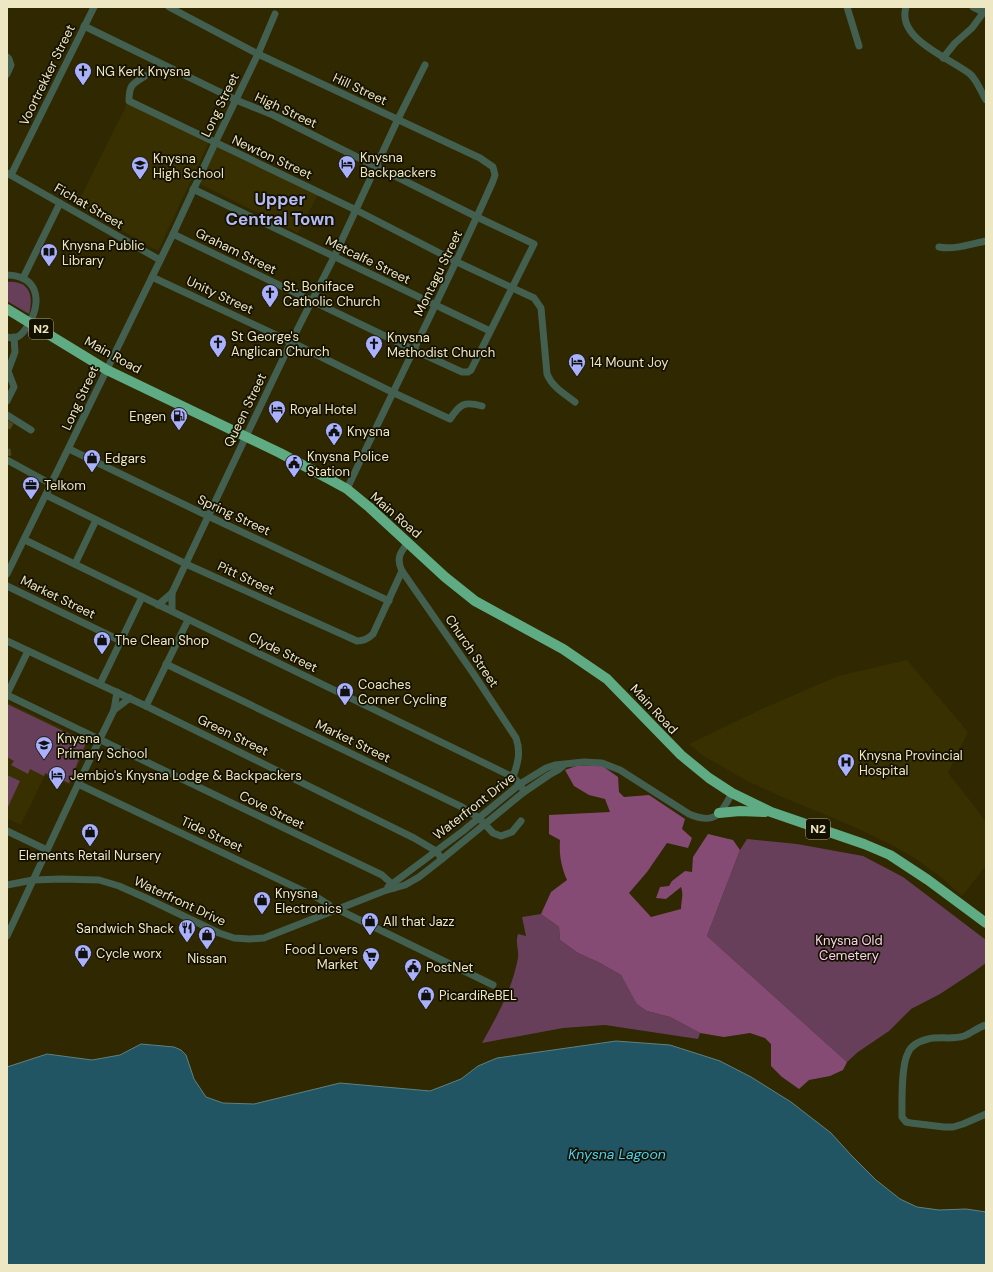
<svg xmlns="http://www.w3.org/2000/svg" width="993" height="1272" viewBox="0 0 993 1272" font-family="'DM Sans',sans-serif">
<rect width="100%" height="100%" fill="#2f2800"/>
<!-- built -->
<g fill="#383000">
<path d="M128,102L209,142L158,251L77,205Z"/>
<path d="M217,146L318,195L298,233L200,184Z"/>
<path d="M907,660L968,732L948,773L976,808L986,823V865L978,876L962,896L942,878L916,859L892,845L852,826L780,796L747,781L702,755L689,744L764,708L838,676Z"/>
<path d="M7,702L84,739L87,745L70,785L45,775L21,825L7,818Z"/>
</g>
<!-- green -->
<g fill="#673f5b">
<path d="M7,282C29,280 34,295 29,314L7,301Z"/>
<path d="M7,704L82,740L85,745L69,783L45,773L44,776L30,769L28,774L11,765L14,761L7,757Z"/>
<path d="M7,775L20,781L7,809Z"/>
<path d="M747,839L797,844L863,856L903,877L986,940V963L975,971L940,994L911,1009L889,1031L858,1052L847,1062L707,936L740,850Z"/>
<path d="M541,914L559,927L560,940L578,953L600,963L621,975L638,1004L647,1011L670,1017L700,1033L698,1039L605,1025L563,1028L482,1043C497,1016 512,990 518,958C519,950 515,942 518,934L526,936L522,917Z"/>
</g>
<!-- forest -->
<path fill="#864b74" d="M601,765L618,777L619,792L624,797L649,795L685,819L682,829L692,838L688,848L667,843L647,872L629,893L651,917L681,909C681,901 684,895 681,887L666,899L656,898L660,887L669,886L672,881L685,871L692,872L693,857L708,834L733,840L740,850L707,936L847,1062L843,1070L830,1076L809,1080L799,1089L782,1077L771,1066V1044L765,1038L750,1033L724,1037L700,1033L670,1017L647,1011L637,1004L621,975L600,963L578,953L560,940L559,927L541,914L551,892L567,880C561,866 559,854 560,840L549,834V815L610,812L605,799L589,795L574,786L565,770L576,766Z"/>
<!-- water -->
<path fill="#225563" stroke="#5f8180" d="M616,1041L670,1045L720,1061L751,1077L791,1102L831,1133L851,1155L876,1180L900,1199L917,1207L939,1210L966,1209L986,1212V1265H7V1067L47,1054L92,1060L120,1055L141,1044L174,1047L181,1050L186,1055L194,1079L206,1097L223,1103L254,1104L340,1083L430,1091L461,1079L478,1066L497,1058Z"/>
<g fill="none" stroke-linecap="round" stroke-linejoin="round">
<!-- minor-tunnel -->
<g stroke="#4c451d" stroke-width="7" stroke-dasharray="7 3.5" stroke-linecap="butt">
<path d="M7,428L11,421"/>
<path d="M7,449L8,457"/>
</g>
<!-- minor -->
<g stroke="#425f4f" stroke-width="7">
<path d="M169,7L258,54L480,158L493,167L495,175L493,181C447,285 395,386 347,489"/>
<path d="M847,7L859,46"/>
<path d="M906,7C896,39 950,58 970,74C977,80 981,92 986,100"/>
<path d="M973,7L983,12"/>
<path d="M84,26L236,100L273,115L477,217L534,244L471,370L468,372H462L414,350L173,234"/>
<path d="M7,57L9,59L11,65L7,74"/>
<path d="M943,58L955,43L972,28L986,9"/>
<path d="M145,76C132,84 129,85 129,101L356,210L457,262L534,298L541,308L547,374C552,387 565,394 575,402"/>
<path d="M7,173L160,260"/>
<path d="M11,175L94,7"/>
<path d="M193,189L490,331"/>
<path d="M939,247C954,250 971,244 986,241"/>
<path d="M7,275C38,276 42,300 29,324C26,328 24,333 19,336C16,338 11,338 7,337"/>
<path d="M152,277L291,342L392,392L450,419C460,404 464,401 482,406"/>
<path d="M23,278L60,203"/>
<path d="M7,401L14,387L8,371L15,352L14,337"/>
<path d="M7,415L31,430"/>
<path d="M69,449L208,516L389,601"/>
<path d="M7,460L51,484"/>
<path d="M46,495L186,564L357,641C364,641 368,639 373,634L402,571"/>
<path d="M25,540L513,777L520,784L524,792"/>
<path d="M408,543C400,552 396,559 402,571L473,673L516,738C521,752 518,763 513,777"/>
<path d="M75,564L96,520"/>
<path d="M7,574L173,234L215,143L258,54L275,14"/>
<path d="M7,586L121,641"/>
<path d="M158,605L172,593L230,470L291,342L334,257L398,119L425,65"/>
<path d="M172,611V593"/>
<path d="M7,641L146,706L414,838L436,851L442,859"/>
<path d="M166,664L462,807L479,818L493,833L501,836L512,832L521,821"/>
<path d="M100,684L142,597"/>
<path d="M7,694L28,651"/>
<path d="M7,695L382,875L392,884L394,888"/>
<path d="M146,706L188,620"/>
<path d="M114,710L130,698"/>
<path d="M78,784L318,898L329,905L332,911"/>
<path d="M7,831L47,850"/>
<path d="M7,885L33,880L61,879L99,880L119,886L146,898L219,933L234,938L250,939L264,938L384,891L405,885L419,877L442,859L524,792L549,775L558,770L564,765"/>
<path d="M388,887L463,831L520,784L546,768L555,765L584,762L602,763L620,770L689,814C714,825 721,815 732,793"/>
<path d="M337,909L493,985"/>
<path d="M7,936L78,784L114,710L117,692"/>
<path d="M986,1025C978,1027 972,1033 964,1036C952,1040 940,1036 928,1039C920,1041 911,1045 908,1053C901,1065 902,1102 902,1117L906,1122L911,1123L944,1127H953L963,1124L986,1114"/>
</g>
<!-- highway -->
<g stroke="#5fab83" stroke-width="10">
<path d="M7,309L107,370L280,453L329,479L347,489L369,507L445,577L475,601L563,649L607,679L681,755L709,778L732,793L771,812L864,844L890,855L928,880L986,923"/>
<path d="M719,813L740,811L765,812"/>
</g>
</g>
<!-- icons -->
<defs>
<symbol id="church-pin" viewBox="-11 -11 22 30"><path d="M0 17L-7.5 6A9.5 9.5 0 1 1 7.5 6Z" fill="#a9b0fc" stroke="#151100"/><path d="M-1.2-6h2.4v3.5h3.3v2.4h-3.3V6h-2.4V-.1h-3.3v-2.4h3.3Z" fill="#111"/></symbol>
<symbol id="hotel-pin" viewBox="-11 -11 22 30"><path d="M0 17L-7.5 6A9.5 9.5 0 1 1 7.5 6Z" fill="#a9b0fc" stroke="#151100"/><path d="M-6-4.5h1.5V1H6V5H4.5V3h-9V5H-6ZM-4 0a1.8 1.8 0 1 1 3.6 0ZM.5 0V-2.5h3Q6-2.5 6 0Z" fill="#111"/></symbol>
<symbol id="school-pin" viewBox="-11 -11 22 30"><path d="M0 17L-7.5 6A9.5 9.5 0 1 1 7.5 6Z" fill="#a9b0fc" stroke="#151100"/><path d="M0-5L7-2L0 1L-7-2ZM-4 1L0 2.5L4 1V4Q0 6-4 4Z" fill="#111"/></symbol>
<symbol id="library-pin" viewBox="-11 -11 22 30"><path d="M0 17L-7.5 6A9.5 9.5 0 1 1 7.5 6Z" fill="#a9b0fc" stroke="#151100"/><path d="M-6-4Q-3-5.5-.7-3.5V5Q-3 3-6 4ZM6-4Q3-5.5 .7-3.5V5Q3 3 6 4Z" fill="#111"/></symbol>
<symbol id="fuel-pin" viewBox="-11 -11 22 30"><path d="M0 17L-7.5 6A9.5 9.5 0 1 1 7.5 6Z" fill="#a9b0fc" stroke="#151100"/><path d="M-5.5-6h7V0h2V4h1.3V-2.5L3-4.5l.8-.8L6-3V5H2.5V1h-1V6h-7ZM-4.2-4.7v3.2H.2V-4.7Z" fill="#111"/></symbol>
<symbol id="civic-pin" viewBox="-11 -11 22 30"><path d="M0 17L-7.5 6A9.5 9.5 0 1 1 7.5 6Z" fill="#a9b0fc" stroke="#151100"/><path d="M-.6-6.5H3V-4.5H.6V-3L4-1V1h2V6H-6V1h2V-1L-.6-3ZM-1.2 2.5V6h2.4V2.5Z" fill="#111"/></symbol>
<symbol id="shop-pin" viewBox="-11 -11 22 30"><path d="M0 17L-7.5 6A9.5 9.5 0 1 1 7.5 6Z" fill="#a9b0fc" stroke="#151100"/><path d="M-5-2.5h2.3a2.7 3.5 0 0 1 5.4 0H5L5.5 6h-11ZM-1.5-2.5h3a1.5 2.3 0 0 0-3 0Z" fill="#111"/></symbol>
<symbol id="office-pin" viewBox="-11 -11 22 30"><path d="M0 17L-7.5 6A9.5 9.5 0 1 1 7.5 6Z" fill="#a9b0fc" stroke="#151100"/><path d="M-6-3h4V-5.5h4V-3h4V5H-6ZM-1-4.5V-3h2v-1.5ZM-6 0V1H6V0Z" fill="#111"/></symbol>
<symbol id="hospital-pin" viewBox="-11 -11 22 30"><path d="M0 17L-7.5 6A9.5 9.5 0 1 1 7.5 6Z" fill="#a9b0fc" stroke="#151100"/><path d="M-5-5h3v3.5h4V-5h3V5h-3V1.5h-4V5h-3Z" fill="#111"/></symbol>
<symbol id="restaurant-pin" viewBox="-11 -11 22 30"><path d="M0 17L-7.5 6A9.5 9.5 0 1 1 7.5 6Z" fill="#a9b0fc" stroke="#151100"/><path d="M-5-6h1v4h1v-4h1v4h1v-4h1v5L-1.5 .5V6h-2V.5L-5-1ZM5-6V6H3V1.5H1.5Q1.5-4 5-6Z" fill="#111"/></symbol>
<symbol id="supermarket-pin" viewBox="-11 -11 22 30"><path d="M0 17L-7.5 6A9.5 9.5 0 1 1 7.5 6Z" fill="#a9b0fc" stroke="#151100"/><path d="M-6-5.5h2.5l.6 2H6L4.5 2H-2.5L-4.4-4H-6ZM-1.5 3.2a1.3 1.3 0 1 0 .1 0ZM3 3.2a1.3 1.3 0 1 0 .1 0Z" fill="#111"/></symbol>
</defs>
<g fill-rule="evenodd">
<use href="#church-pin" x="73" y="61" width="20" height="27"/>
<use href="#hotel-pin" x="337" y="154" width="20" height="27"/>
<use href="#school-pin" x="130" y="155" width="20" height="27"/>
<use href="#library-pin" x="39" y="242" width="20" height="27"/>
<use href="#church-pin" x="260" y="283" width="20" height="27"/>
<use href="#church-pin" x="208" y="333" width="20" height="27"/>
<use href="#church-pin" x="364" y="334" width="20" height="27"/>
<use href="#hotel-pin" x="567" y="352" width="20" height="27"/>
<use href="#hotel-pin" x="267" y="399" width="20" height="27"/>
<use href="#fuel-pin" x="169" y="406" width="20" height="27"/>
<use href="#civic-pin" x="324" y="421" width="20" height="27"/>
<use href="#shop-pin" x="82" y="448" width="20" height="27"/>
<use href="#civic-pin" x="284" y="453" width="20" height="27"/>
<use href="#office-pin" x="21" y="475" width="20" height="27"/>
<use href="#shop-pin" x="92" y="630" width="20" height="27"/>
<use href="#shop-pin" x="335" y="681" width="20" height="27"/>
<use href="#school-pin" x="34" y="735" width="20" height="27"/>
<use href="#hospital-pin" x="836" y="752" width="20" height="27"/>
<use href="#hotel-pin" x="47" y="765" width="20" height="27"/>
<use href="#shop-pin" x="80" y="822" width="20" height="27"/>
<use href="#shop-pin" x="252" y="890" width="20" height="27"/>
<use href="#shop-pin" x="360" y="911" width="20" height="27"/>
<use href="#restaurant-pin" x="177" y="918" width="20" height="27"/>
<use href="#shop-pin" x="197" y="925" width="20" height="27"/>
<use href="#shop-pin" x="73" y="943" width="20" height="27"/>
<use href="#supermarket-pin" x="361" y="946" width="20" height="27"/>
<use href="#civic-pin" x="403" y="957" width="20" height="27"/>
<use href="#shop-pin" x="416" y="985" width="20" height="27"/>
</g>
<g text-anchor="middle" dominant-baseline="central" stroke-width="3.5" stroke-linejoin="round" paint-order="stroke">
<!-- shield labels -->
<g fill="#151100" stroke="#aca788" stroke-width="1">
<rect x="29" y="319" width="24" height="20" rx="3"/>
<rect x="806" y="819" width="24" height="20" rx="3"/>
</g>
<g font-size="12" font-weight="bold" fill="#ede7c3">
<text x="41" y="329">N2</text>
<text x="818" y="829">N2</text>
</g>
<!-- poi labels -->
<g font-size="13" fill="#ede7c3" stroke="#151100" text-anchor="start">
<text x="96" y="71">NG Kerk Knysna</text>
<text x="360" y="157">Knysna<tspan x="360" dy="15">Backpackers</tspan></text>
<text x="153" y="158">Knysna<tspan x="153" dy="15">High School</tspan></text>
<text x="62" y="245">Knysna Public<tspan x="62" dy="15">Library</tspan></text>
<text x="283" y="286">St. Boniface<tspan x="283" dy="15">Catholic Church</tspan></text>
<text x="231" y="336">St George's<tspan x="231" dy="15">Anglican Church</tspan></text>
<text x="387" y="337">Knysna<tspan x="387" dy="15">Methodist Church</tspan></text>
<text x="590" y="362">14 Mount Joy</text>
<text x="290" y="409">Royal Hotel</text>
<text x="166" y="416" text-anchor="end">Engen</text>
<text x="347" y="431">Knysna</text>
<text x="307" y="456">Knysna Police<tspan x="307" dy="15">Station</tspan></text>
<text x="105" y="458">Edgars</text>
<text x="44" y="485">Telkom</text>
<text x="115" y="640">The Clean Shop</text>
<text x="358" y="684">Coaches<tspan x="358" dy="15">Corner Cycling</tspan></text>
<text x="57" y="738">Knysna<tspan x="57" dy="15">Primary School</tspan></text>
<text x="859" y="755">Knysna Provincial<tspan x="859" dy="15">Hospital</tspan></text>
<text x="70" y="775">Jembjo's Knysna Lodge &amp; Backpackers</text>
<text x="90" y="855" text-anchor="middle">Elements Retail Nursery</text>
<text x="275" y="893">Knysna<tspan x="275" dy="15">Electronics</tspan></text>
<text x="383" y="921">All that Jazz</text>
<text x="174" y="928" text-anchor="end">Sandwich Shack</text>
<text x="358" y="949" text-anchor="end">Food Lovers<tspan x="358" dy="15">Market</tspan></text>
<text x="96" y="953">Cycle worx</text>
<text x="207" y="958" text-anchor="middle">Nissan</text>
<text x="426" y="967">PostNet</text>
<text x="439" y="995">PicardiReBEL</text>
</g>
<!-- street labels -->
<g font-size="13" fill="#ede7c3" stroke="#151100">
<text transform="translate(47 75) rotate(-64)">Voortrekker Street</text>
<text transform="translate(360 89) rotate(25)">Hill Street</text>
<text transform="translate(220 105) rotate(-64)">Long Street</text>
<text transform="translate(286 110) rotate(25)">High Street</text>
<text transform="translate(272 157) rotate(25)">Newton Street</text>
<text transform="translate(89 206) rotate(30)">Fichat Street</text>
<text transform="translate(236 251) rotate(26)">Graham Street</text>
<text transform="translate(368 260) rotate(26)">Metcalfe Street</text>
<text transform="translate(438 273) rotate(-64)">Montagu Street</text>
<text transform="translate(220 295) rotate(25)">Unity Street</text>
<text transform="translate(113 355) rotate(29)">Main Road</text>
<text transform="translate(80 398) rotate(-65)">Long Street</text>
<text transform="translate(245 410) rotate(-64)">Queen Street</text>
<text transform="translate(234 515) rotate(25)">Spring Street</text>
<text transform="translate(396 515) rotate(41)">Main Road</text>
<text transform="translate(246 578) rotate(25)">Pitt Street</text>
<text transform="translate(58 597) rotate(26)">Market Street</text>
<text transform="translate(472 651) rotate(56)">Church Street</text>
<text transform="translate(283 652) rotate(26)">Clyde Street</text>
<text transform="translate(654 709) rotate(47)">Main Road</text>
<text transform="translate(233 735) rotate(26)">Green Street</text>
<text transform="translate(353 741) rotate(26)">Market Street</text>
<text transform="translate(474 806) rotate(-38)">Waterfront Drive</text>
<text transform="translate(272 810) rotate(26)">Cove Street</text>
<text transform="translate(212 834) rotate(25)">Tide Street</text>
<text transform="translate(180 901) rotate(25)">Waterfront Drive</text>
</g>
<!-- park labels -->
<g font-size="13" fill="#f7d3eb" stroke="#151100">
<text x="849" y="940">Knysna Old<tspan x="849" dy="15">Cemetery</tspan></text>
</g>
<!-- water labels -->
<g font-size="14" font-style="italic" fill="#47d3f8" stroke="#151100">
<text x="617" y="1154">Knysna Lagoon</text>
</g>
<!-- district labels -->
<g font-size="17" font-weight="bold" fill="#b4baf3" stroke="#151100">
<text x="280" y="199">Upper<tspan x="280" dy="20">Central Town</tspan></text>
</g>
</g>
<!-- border -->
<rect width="993" height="1272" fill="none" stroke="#ede7c3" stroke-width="16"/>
</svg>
